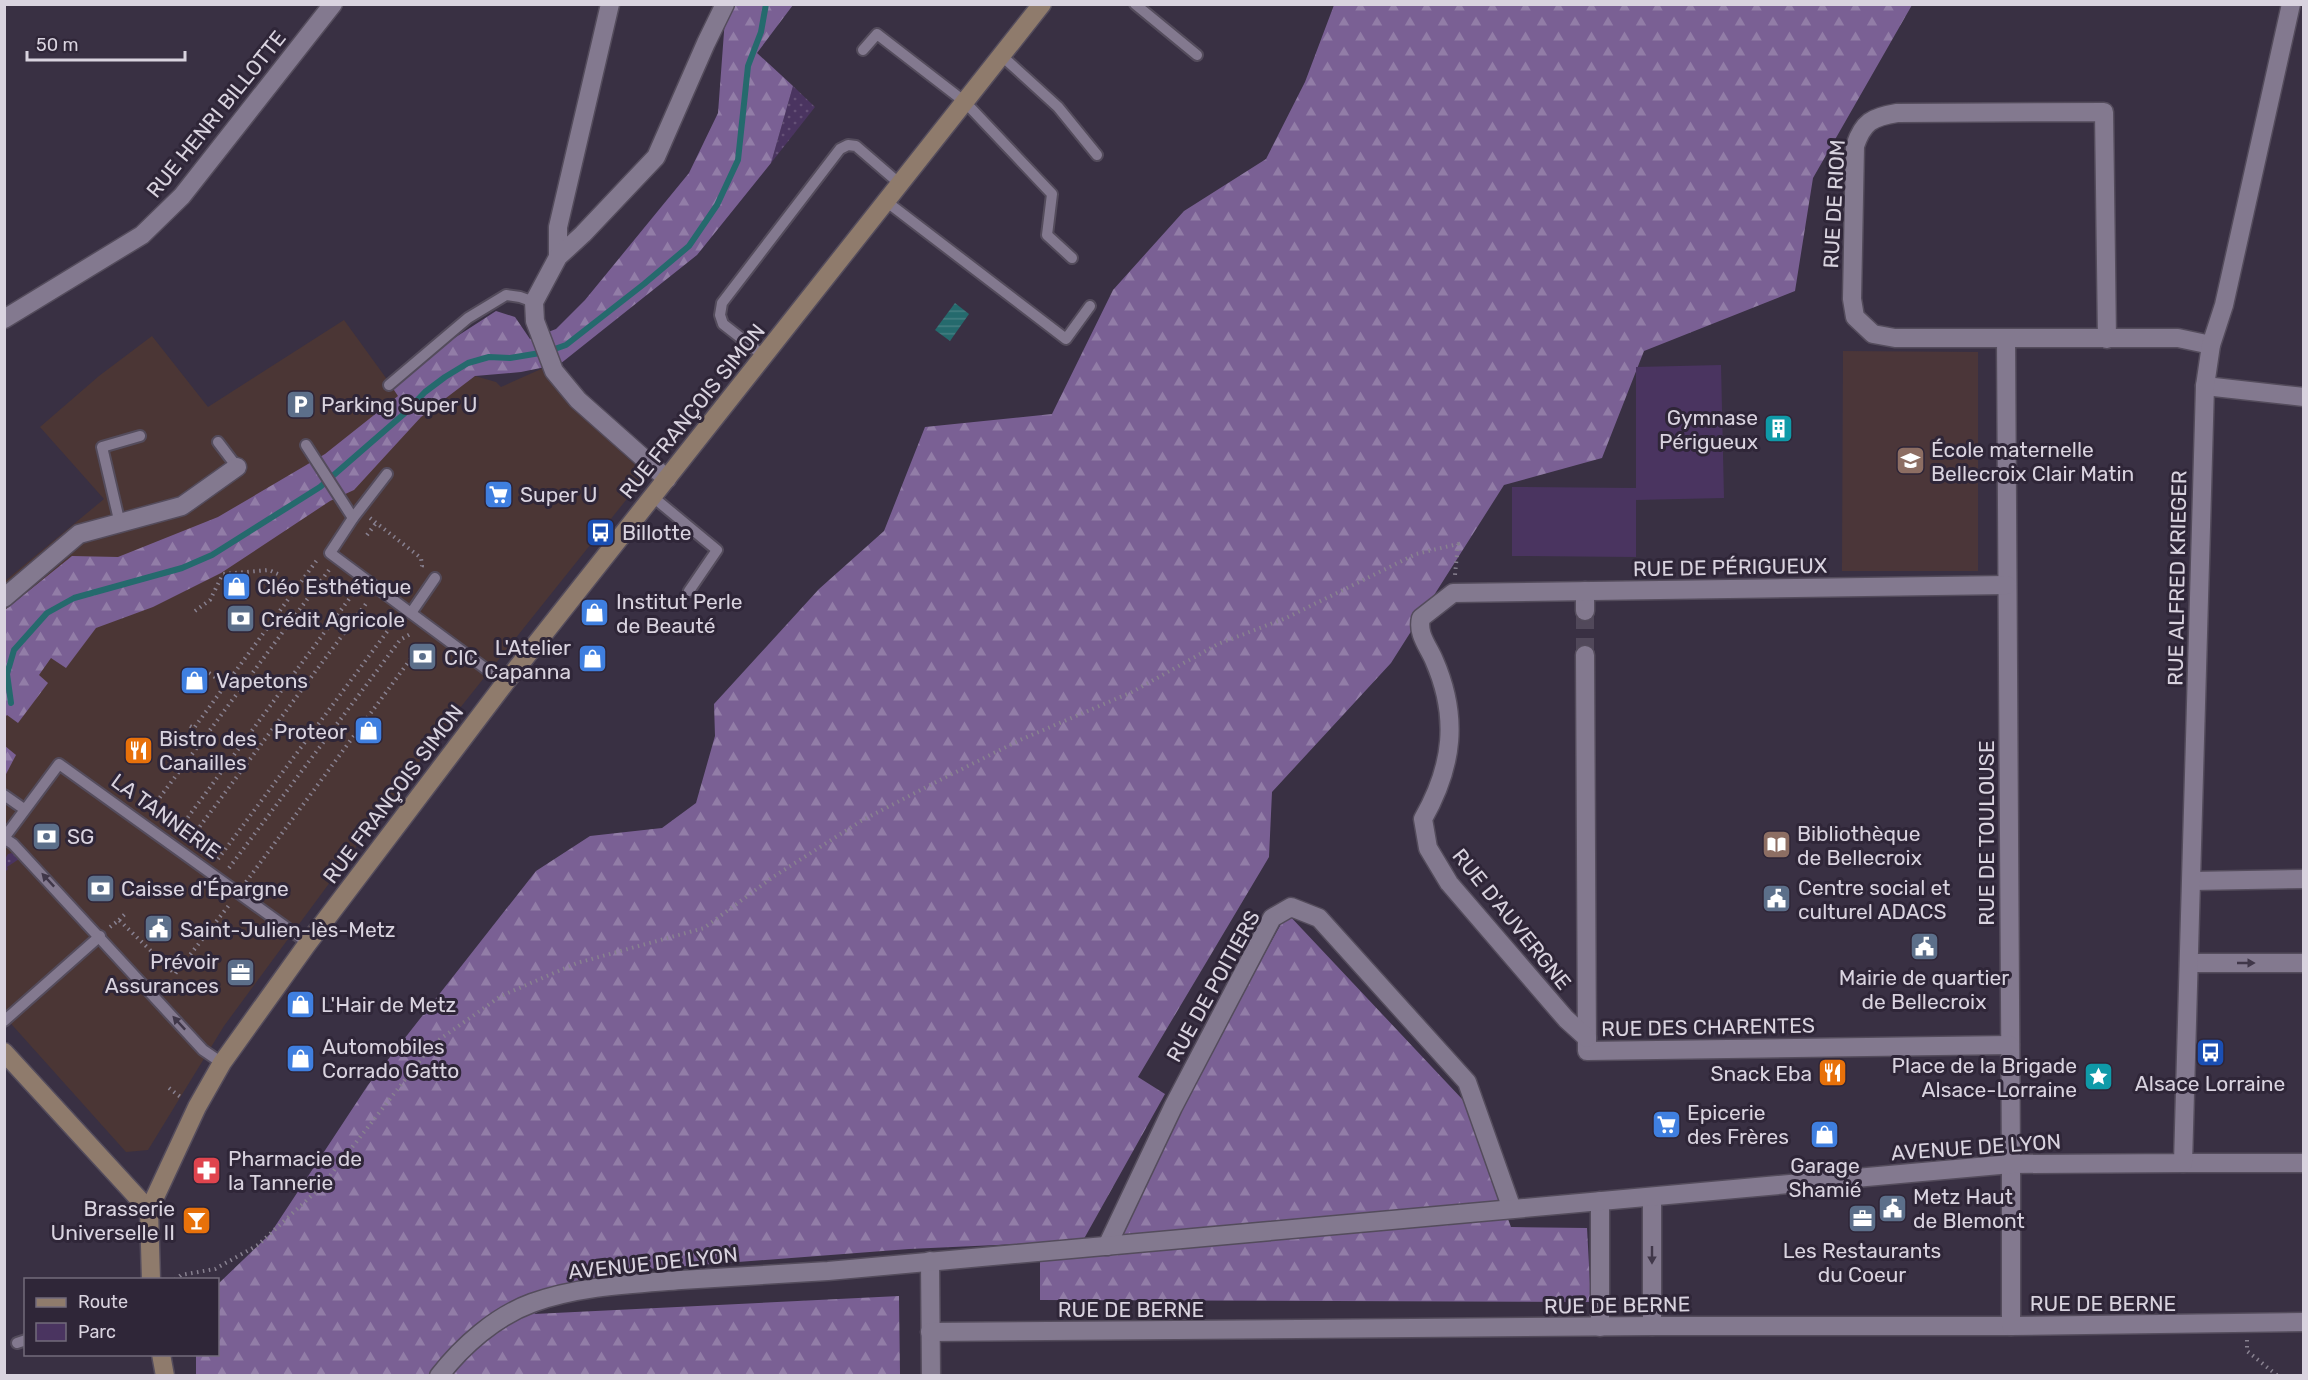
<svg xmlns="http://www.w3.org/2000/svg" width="2308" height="1380" viewBox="0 0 2308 1380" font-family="Rubik,sans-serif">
<defs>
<pattern id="grass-dots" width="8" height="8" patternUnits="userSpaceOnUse" patternTransform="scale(1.5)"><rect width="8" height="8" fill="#4a3460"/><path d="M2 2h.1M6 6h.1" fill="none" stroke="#645076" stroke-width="1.8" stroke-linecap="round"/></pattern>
<pattern id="forest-firs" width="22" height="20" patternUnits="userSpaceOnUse" patternTransform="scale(1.5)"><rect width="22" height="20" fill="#7a6094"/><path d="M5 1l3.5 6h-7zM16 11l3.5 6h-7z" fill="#927da7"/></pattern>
<pattern id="water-rules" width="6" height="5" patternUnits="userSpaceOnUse" patternTransform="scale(1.5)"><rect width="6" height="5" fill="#256a6d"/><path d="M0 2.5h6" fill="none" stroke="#447e81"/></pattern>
</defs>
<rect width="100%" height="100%" fill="#393043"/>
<!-- commercial -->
<path fill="#4b3635" d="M344,320L415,418L475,376L496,382L501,387L550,365L573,407L646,475L452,718L322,893L224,1026L148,1150L126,1152L5,1017V581L104,499L40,427L99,376L152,336L208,407Z"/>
<!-- education -->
<path fill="#4b3639" d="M1843,351L1978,352V571H1842Z"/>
<!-- grass -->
<g fill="url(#grass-dots)">
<path d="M793,86L815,107L771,163Z"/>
<path d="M12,853L19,859L7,867L8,869L5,872V859L8,854Z"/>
</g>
<!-- forest -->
<g fill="url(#forest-firs)">
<path d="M726,5H793L757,53L793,86L771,163L697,255L560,364L521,372L475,376L421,417L354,490L330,501L221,573L153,607L96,628L66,668L51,658L39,675L48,683L18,723L7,715L5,717V610L72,556L118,557L218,517L325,454L398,396L388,381L496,311L515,317L530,339L556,329L585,300L689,173L718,113Z"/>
<path d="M1334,5H1912L1813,178L1795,291L1644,351L1602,458L1504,485L1391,663L1272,792L1269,857L1138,1077L1165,1094L1076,1253L1112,1254L1183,1102L1287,913L1463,1100L1511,1227L1587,1228L1591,1302L1040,1300V1243L909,1249L608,1272L534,1314L899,1296L900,1375H196V1355L218,1354V1284L270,1234L368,1085L536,871L590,836L662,828L696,803L715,736L714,704L819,589L884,531L925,427L1052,414L1113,290L1184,211L1266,159L1305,82Z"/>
<path d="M5,746L16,755L5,776Z"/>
</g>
<!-- green -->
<path fill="#4a3460" d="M1721,365L1724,498L1636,500V557L1512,556V487L1636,488V367Z"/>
<!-- water -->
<path fill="url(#water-rules)" d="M955,303L969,314L950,341L935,330Z"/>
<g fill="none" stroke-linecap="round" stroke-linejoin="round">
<!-- stream -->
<path stroke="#256a6d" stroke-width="6" d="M11,703L7,674L14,650L47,613L74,598L182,568L212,555L320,487L405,413L425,392L445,377L468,363L489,357L510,358L546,352L566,345L644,284L689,246L717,205L738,160L748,66L761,32L766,4"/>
<!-- minor-tunnel -->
<path stroke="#51485a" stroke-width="18" stroke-dasharray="18 9" stroke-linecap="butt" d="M1585,611V655"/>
<defs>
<g id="service">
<path d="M1135,4L1197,55"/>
<path d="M863,50L877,34L965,102L1052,194L1047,235L1072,258"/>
<path d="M1002,56L1058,107L1097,155"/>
<path d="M887,202L1066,339L1090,306"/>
<path d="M764,356L723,324L720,315L722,303L840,149L848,145L856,146L900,184"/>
<path d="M389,385L468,318L506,295L520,297L534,302"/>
<path d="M218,442L237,467"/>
<path d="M306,445L353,518L330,553L505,683"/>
<path d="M653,497L717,550L689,591"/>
<path d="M353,518L387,474"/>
<path d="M120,524L102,447L140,436"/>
<path d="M411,613L435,578"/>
<path d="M4,795L24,809"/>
<path d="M4,1021L100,936"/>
<path d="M222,1063L203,1050L13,844L4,838L59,764L308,943"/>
<path d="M17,1343L26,1340"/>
</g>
<g id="minor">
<path d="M558,257V227L610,4"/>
<path d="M4,319L142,235L182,196L333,4"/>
<path d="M2006,339L2011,1164"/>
<path d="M2107,339L2104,112L1897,113C1872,117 1863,122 1855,146L1852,299L1855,317L1873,334L1895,338H2178L2211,345"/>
<path d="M2205,386L2304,397"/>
<path d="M667,479L578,400L554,371L535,321L534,302L558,257L583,234L656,157L706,43L725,4"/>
<path d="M1585,591V611"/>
<path d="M4,598L79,534L182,506L237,467"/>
<path d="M1585,655L1587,1051L2010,1045"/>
<path d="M2189,963H2304"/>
<path d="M1587,1038L1566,1019L1449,883L1428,848L1423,819C1453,766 1459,717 1434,660C1428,646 1417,634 1421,618L1453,593L2007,585"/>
<path d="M2183,1163H2304"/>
<path d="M1652,1197V1326"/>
<path d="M1107,1246L1173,1107L1272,918L1291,907L1319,918L1467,1082L1512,1209"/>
<path d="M930,1261L931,1376"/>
<path d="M1600,1327V1201"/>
<path d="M930,1332L1652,1326H2011"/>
</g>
<g id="tertiary">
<path d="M2192,881L2304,879"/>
<path d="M2011,1164V1326L2304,1322"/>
<path d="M439,1376C462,1346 496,1316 532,1303C579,1286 632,1284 681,1280C730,1277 779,1274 828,1271L2011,1164L2183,1163L2205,386L2211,345L2224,305L2291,4"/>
</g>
<g id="secondary">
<path d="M4,1052L149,1210L151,1280"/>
<path d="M149,1210L197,1107L222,1063L308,943L505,683L1042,4"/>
<path d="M161,1354L165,1376"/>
</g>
</defs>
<!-- service casing -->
<use href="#service" stroke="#544c5c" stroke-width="14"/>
<!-- minor casing -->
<use href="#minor" stroke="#544c5c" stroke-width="21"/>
<!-- tertiary casing -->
<use href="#tertiary" stroke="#544c5c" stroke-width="21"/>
<!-- secondary casing -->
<use href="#secondary" stroke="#544c5c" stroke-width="21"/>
<!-- path -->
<g stroke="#888190" stroke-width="4" stroke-dasharray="1.5 4.5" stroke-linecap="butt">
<path d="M370,518L421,558L422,566L420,569"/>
<path d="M367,535L376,523"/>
<path d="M195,611L210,600L223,574L269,570L280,575"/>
<path d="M209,673L226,685"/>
<path d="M190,726L194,728L317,560"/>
<path d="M149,812L329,570"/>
<path d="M177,832L355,591"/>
<path d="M189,841L368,601"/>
<path d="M218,859L395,621"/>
<path d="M229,868L400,640L412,633"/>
<path d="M246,882L418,649L419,641"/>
<path d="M119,920L125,914"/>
<path d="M110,927L119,920L175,974L230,904"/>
<path d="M169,1088L183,1099"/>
<path d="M175,1280L181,1275L215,1269L258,1245L321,1187L433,1044L501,996L577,963L704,928L773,877L861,821L934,783L1020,740L1132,692L1218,644L1286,618L1416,554L1458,544L1455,575"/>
<path d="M2247,1340V1351L2278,1376"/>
</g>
<!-- service -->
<use href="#service" stroke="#83798f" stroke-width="10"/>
<!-- minor -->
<use href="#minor" stroke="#83798f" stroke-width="18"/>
<!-- tertiary -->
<use href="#tertiary" stroke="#83798f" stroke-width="18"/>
<!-- secondary -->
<use href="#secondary" stroke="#8f7b6c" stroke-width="18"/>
</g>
<!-- one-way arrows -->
<defs><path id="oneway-solid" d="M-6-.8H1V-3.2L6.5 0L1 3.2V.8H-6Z" transform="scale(1.5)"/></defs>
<g fill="#403749">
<use href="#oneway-solid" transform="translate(48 880) rotate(-133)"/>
<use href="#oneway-solid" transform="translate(2246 963)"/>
<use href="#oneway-solid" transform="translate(179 1023) rotate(-133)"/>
<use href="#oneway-solid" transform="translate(1652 1255) rotate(90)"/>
</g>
<!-- icons -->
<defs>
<symbol id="parking-square" viewBox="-11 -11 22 22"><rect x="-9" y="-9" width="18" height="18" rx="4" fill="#5c6f8a" stroke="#2f2638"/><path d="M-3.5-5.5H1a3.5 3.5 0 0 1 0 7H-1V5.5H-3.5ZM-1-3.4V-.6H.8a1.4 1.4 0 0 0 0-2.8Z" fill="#fff"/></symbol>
<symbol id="building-square" viewBox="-11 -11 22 22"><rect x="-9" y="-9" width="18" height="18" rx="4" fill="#0f9aa8" stroke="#2f2638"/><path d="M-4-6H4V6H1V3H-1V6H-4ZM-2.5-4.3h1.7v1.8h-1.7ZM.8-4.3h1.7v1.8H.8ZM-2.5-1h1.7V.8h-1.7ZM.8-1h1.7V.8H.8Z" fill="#fff"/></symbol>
<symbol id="school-square" viewBox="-11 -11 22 22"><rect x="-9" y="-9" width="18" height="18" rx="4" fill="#8d6e63" stroke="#2f2638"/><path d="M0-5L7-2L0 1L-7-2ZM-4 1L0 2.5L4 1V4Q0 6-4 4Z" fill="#fff"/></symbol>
<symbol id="supermarket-square" viewBox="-11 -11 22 22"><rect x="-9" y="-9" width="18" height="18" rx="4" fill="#3f7fe0" stroke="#2f2638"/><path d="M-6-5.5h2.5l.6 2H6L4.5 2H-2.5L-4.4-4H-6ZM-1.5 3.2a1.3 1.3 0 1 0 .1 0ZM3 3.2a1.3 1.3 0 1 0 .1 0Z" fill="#fff"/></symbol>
<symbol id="bus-square" viewBox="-11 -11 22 22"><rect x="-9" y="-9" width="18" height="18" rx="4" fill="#1a4fb4" stroke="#2f2638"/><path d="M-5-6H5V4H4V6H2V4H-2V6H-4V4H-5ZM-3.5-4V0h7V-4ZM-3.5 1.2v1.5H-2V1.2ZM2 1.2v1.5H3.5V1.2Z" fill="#fff"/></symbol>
<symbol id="shop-square" viewBox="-11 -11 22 22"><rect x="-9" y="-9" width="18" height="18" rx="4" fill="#3f7fe0" stroke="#2f2638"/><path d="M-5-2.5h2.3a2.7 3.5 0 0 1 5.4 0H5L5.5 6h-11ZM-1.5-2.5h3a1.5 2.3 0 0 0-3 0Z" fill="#fff"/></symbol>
<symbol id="bank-square" viewBox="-11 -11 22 22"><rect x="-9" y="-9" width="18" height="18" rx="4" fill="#5c6f8a" stroke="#2f2638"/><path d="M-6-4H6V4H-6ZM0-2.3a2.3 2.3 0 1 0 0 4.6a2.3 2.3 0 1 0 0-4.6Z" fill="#fff"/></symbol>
<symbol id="restaurant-square" viewBox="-11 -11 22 22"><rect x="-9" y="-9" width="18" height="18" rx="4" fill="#e8710a" stroke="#2f2638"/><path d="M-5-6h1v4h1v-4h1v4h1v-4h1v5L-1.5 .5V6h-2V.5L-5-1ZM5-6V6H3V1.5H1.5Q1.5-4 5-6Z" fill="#fff"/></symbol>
<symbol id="library-square" viewBox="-11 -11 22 22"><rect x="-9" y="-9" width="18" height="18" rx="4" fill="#8d6e63" stroke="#2f2638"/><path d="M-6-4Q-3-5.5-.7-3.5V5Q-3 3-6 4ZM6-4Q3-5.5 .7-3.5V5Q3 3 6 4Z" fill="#fff"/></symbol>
<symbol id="civic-square" viewBox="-11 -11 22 22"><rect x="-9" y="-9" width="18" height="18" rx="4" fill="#5c6f8a" stroke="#2f2638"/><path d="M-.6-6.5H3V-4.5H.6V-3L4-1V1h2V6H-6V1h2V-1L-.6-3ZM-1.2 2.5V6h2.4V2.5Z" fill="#fff"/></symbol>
<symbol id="office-square" viewBox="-11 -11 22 22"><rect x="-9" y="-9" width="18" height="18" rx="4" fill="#5c6f8a" stroke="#2f2638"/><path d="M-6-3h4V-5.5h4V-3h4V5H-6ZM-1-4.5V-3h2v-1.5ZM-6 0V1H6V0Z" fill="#fff"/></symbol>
<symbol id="sight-square" viewBox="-11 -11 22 22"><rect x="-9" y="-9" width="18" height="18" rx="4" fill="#0f9aa8" stroke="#2f2638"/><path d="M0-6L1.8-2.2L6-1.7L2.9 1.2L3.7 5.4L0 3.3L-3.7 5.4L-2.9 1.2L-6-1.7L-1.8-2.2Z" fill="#fff"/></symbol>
<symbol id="pharmacy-square" viewBox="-11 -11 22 22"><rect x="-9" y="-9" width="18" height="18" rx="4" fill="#e0444e" stroke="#2f2638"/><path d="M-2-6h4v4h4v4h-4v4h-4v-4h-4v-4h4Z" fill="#fff"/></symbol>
<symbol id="bar-square" viewBox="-11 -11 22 22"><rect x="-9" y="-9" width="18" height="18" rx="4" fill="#e8710a" stroke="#2f2638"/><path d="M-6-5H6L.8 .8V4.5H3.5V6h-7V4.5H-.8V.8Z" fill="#fff"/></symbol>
</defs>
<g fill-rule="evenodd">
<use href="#parking-square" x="284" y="388" width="33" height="33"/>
<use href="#building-square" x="1762" y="412" width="33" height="33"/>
<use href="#school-square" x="1894" y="444" width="33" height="33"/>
<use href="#supermarket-square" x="482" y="478" width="33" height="33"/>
<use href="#bus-square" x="584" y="516" width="33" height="33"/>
<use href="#shop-square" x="220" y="570" width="33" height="33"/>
<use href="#shop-square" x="578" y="596" width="33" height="33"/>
<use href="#bank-square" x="224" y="602" width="33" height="33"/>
<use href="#bank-square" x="406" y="640" width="33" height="33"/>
<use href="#shop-square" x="576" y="642" width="33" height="33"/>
<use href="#shop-square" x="178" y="664" width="33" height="33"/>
<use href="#shop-square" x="352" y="714" width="33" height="33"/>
<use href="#restaurant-square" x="122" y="734" width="33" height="33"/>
<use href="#bank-square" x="30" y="820" width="33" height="33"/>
<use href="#library-square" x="1760" y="828" width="33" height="33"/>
<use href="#bank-square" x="84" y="872" width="33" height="33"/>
<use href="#civic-square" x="1760" y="882" width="33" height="33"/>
<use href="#civic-square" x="142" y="912" width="33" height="33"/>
<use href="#civic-square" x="1908" y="930" width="33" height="33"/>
<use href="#office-square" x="224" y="956" width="33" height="33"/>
<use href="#shop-square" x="284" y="988" width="33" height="33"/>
<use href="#bus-square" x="2194" y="1036" width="33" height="33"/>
<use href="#shop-square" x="284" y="1042" width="33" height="33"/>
<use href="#restaurant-square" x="1816" y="1056" width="33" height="33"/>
<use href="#sight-square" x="2082" y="1060" width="33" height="33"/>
<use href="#supermarket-square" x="1650" y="1108" width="33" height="33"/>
<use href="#shop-square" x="1808" y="1118" width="33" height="33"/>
<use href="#pharmacy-square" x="190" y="1154" width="33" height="33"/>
<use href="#civic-square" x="1876" y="1192" width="33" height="33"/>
<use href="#office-square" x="1846" y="1202" width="33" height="33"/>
<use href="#bar-square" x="180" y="1204" width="33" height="33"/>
</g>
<g text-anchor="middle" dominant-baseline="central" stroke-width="6" stroke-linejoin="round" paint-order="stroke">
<!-- street labels -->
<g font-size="21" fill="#d9d3df" stroke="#2f2638">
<text transform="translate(216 114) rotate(-51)">RUE HENRI BILLOTTE</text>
<text transform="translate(1834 204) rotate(-87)">RUE DE RIOM</text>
<text transform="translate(692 411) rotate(-51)">RUE FRANÇOIS SIMON</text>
<text transform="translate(1730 567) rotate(-1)">RUE DE PÉRIGUEUX</text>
<text transform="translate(2177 578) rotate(-89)">RUE ALFRED KRIEGER</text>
<text transform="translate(393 794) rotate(-53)">RUE FRANÇOIS SIMON</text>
<text transform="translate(166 816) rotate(36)">LA TANNERIE</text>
<text transform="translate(1986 833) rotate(-90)">RUE DE TOULOUSE</text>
<text transform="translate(1512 919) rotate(51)">RUE D'AUVERGNE</text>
<text transform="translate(1213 986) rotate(-61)">RUE DE POITIERS</text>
<text transform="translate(1708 1027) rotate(-1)">RUE DES CHARENTES</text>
<text transform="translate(1976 1147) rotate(-4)">AVENUE DE LYON</text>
<text transform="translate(653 1263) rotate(-6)">AVENUE DE LYON</text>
<text x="2103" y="1303">RUE DE BERNE</text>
<text transform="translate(1617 1305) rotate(-1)">RUE DE BERNE</text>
<text x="1131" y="1309">RUE DE BERNE</text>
</g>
<!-- poi labels -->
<g font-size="21" fill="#d9d3df" stroke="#2f2638" text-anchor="start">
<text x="321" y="404">Parking Super U</text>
<text x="1758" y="417" text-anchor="end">Gymnase<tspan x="1758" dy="24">Périgueux</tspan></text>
<text x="1931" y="449">École maternelle<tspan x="1931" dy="24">Bellecroix Clair Matin</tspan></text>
<text x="520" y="494">Super U</text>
<text x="622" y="532">Billotte</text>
<text x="257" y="586">Cléo Esthétique</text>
<text x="616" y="601">Institut Perle<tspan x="616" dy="24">de Beauté</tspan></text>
<text x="261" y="619">Crédit Agricole</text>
<text x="571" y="647" text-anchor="end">L'Atelier<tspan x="571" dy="24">Capanna</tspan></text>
<text x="444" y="657">CIC</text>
<text x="216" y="680">Vapetons</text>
<text x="347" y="731" text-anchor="end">Proteor</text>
<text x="159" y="738">Bistro des<tspan x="159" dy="24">Canailles</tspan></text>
<text x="1797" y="833">Bibliothèque<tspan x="1797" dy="24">de Bellecroix</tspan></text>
<text x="67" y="836">SG</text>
<text x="1798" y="887">Centre social et<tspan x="1798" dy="24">culturel ADACS</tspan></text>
<text x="121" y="888">Caisse d'Épargne</text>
<text x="180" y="929">Saint-Julien-lès-Metz</text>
<text x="219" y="961" text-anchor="end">Prévoir<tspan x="219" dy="24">Assurances</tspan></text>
<text x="1924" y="977" text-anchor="middle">Mairie de quartier<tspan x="1924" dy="24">de Bellecroix</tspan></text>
<text x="321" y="1004">L'Hair de Metz</text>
<text x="322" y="1046">Automobiles<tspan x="322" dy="24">Corrado Gatto</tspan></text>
<text x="2077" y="1065" text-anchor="end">Place de la Brigade<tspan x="2077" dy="24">Alsace-Lorraine</tspan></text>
<text x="1812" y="1073" text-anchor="end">Snack Eba</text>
<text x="2210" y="1083" text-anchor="middle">Alsace Lorraine</text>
<text x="1687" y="1112">Epicerie<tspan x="1687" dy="24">des Frères</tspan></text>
<text x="228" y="1158">Pharmacie de<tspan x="228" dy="24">la Tannerie</tspan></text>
<text x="1825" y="1165" text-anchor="middle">Garage<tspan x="1825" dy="24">Shamié</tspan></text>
<text x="1913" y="1196">Metz Haut<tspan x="1913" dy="24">de Blemont</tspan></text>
<text x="175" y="1208" text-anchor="end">Brasserie<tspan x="175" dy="24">Universelle II</tspan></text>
<text x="1862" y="1250" text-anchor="middle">Les Restaurants<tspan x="1862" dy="24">du Coeur</tspan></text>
</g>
</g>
<!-- border -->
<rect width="2308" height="1380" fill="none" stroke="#d9d3df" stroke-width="12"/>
<!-- legend -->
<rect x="24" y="1278" width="195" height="78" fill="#2f2638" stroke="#736b7b" stroke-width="1.5"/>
<rect x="36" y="1298" width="30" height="9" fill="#8f7b6c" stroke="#736b7b" stroke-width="1.5"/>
<text x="78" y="1308" font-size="18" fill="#d9d3df">Route</text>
<rect x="36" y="1323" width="30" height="18" fill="#4a3460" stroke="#736b7b" stroke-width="1.5"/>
<text x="78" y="1338" font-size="18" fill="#d9d3df">Parc</text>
<!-- scale -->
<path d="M27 51v9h158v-9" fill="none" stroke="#d9d3df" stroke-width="3"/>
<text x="36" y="51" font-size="18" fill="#d9d3df" stroke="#2f2638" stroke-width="4.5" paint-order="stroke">50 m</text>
</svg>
